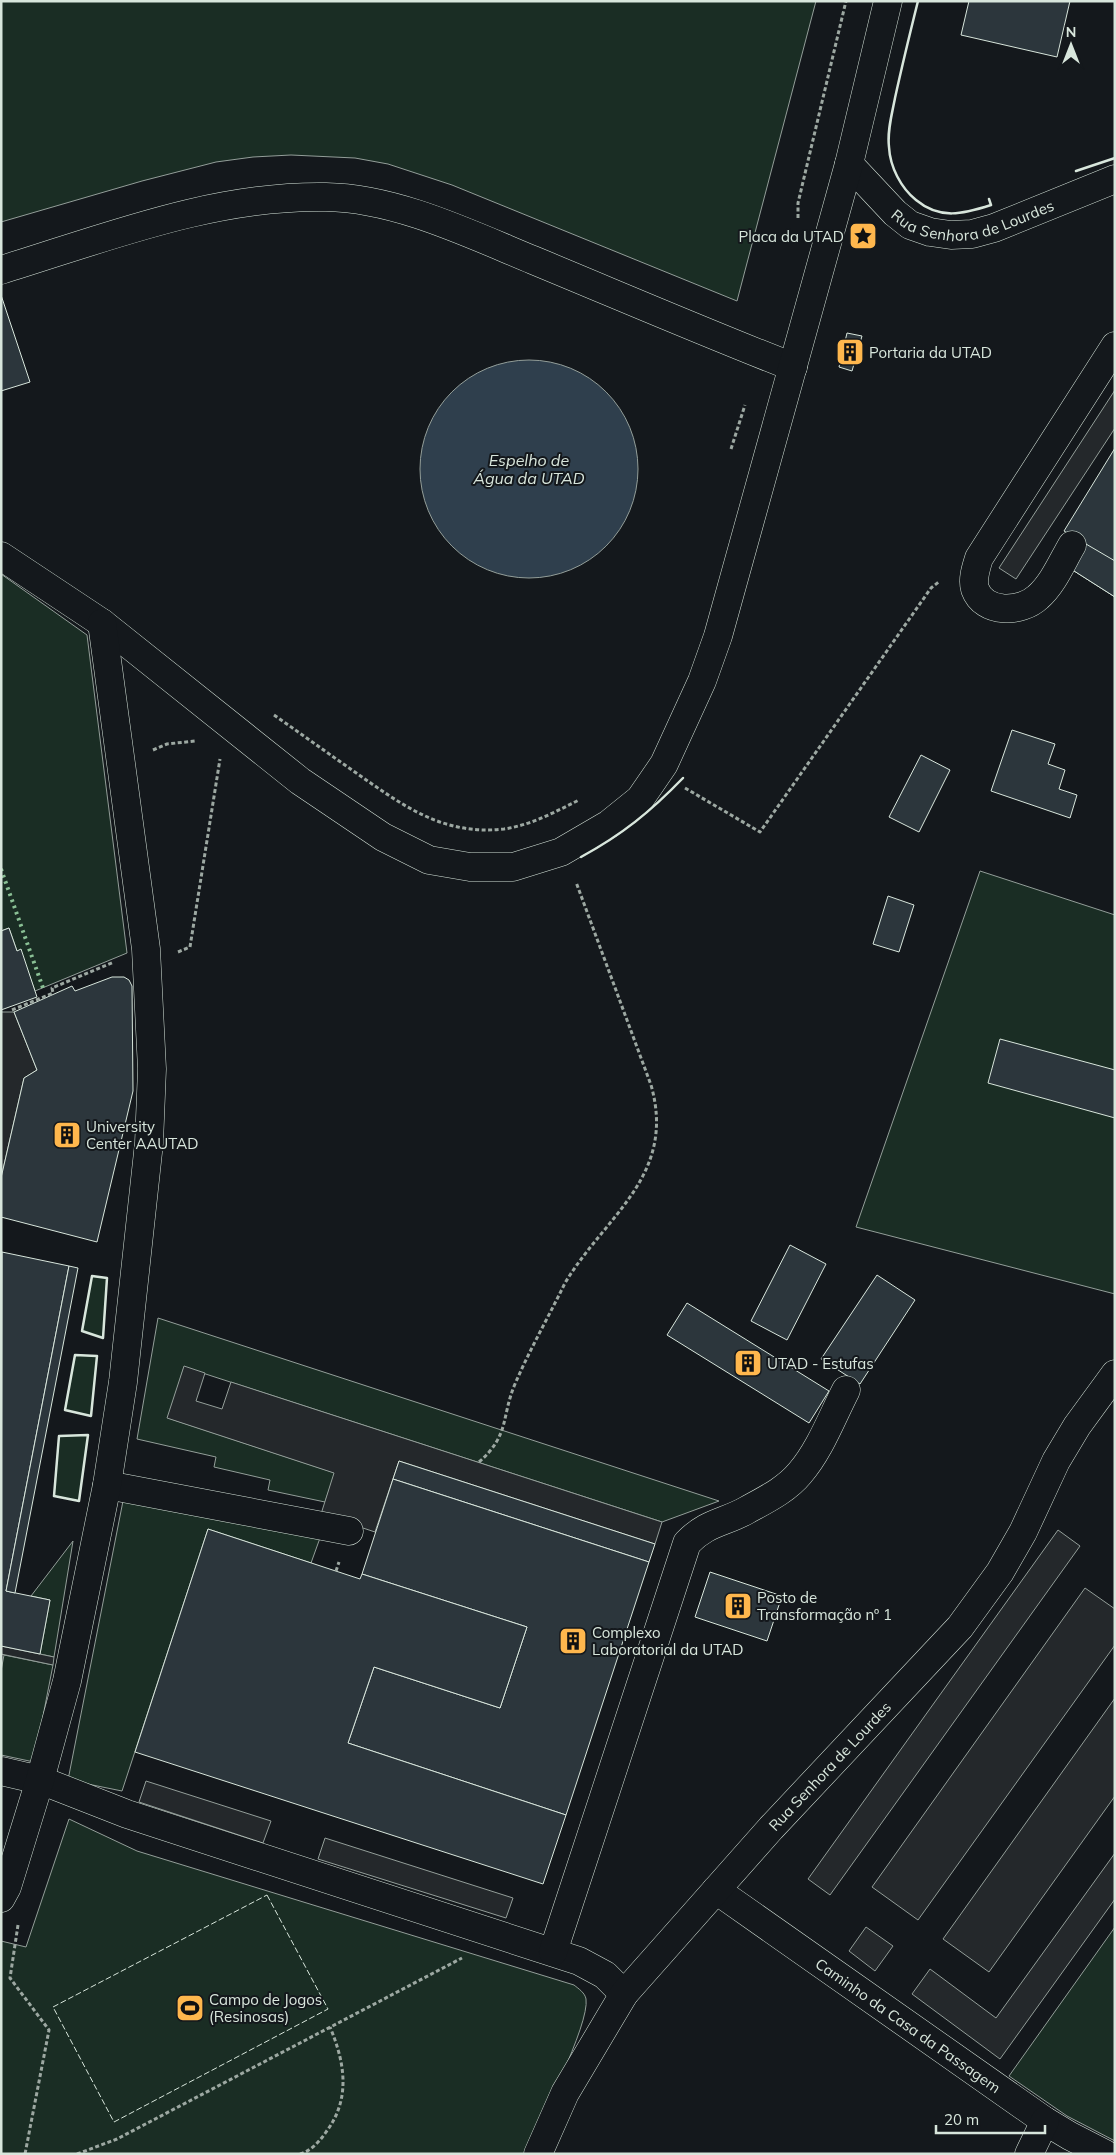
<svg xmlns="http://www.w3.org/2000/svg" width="1116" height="2155" viewBox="0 0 1116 2155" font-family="Mulish,sans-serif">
<rect width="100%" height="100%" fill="#14181c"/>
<!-- green -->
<g fill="#1a2d24" stroke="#939e99">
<path d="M1,1H816L737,301L452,185L388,164L355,158L291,155L253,157L216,162L142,181L1,222Z"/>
<path d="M1,574L87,635L127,953L35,991L20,950L17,951L9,928L1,931Z"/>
<path d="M980,871L1115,915V1294L856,1227Z"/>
<path d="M92,1276L107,1278L103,1338L82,1331Z"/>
<path d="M158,1318L719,1501L662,1522L184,1367L168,1418L335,1473L325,1502L268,1490L270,1480L214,1467L216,1457L137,1439Z"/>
<path d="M75,1355L97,1356L91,1416L65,1410Z"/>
<path d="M88,1435L79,1501L54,1496L59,1436Z"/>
<path d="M123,1501L320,1538L311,1563L208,1529L122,1791L68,1780Z"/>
<path d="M73,1541L54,1657L40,1654L50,1600L31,1596Z"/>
<path d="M4,1655L53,1665L34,1762L1,1755V1671Z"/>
<path d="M69,1819L137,1851L574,1985C579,1989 585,1993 586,1999C590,2024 538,2126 525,2154H1V1941L26,1947Z"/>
<path d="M1115,1927V2141L1067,2116L1009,2076Z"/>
</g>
<!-- parking -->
<g fill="#24282b" stroke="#939e99">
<path d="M1115,390V428L1016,579L999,568Z"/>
<path d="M1,1012H14L37,1070L24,1078L1,1178Z"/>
<path d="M184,1366L205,1373L196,1401L222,1409L231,1382L662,1522L655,1544L399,1461L375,1532L321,1514L334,1473L167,1418Z"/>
<path d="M1058,1530L1080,1546L830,1895L808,1879Z"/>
<path d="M1085,1588L1115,1609V1645L918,1920L872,1887Z"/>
<path d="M1,1646L54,1657L53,1665L1,1654Z"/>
<path d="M1115,1698V1796L989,1972L943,1939Z"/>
<path d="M146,1781L271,1821L263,1843L139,1802Z"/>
<path d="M325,1838L513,1898L506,1918L318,1859Z"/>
<path d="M1115,1853V1899L1000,2059L912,1994L930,1969L996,2018Z"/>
<path d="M866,1927L893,1946L875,1971L849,1951Z"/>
</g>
<!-- water -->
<circle fill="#2f3f4d" stroke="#939e99" cx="529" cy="469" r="109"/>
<!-- building -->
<g fill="#2c363c" stroke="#d8e6dc">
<path d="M969,1H1070L1057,57L961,35Z"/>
<path d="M1,295L30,382L1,391Z"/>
<path d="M847,333L862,336L852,371L839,367Z"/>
<path d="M1115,448V597L1071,569L1086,544L1064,531Z"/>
<path d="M1086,544L1115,561V597L1071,569Z"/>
<path d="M1012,730L1055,744L1048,764L1065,770L1059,789L1077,795L1070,818L991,791Z"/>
<path d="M921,755L950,770L919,832L889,817Z"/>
<path d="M888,896L914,905L899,952L873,944Z"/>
<path d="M9,928L17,951L21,949L37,997L1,1010V931Z"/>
<path d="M112,977H124L129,980L132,986L133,1091L97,1242L1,1217V1178L24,1078L37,1070L14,1012L72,986L75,991Z"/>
<path d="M1000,1039L1115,1070V1118L988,1083Z"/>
<path d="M790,1245L826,1264L787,1340L751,1321Z"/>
<path d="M2,1252L69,1266L6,1591L50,1600L40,1654L1,1646Z"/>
<path d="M69,1266L78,1268L15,1593L6,1591Z"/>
<path d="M877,1275L915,1300L860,1384L821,1359Z"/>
<path d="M687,1303L829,1391L809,1423L667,1335Z"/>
<path d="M399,1461L655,1544L649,1562L393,1479Z"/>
<path d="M393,1479L649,1562L566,1815L348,1743L374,1667L500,1708L527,1627L362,1574Z"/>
<path d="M208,1529L360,1579L362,1574L527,1627L500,1708L374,1667L348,1743L566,1815L543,1884L135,1752Z"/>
<path d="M710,1572L782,1596L767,1641L695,1617Z"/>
</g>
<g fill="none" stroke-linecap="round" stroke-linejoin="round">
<defs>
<g id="minor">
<path id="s1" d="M849,164L895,213L910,225L930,232L951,235L972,234L994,228L1115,179"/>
<path d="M1,270C108,237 214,195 326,197C396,198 470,234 533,260C620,296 706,333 793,367"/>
<path d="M1072,545C1062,562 1053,584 1038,597C1021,613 984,614 975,589C972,579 976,568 979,558L1115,346"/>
<path d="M1,556L102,623L300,781L383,837L429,860L470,867H513L561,852L609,824L640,799L664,764L702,681L718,636L849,164L888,1"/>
<path d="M107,1485L349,1531"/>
<path d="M1,1771L40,1780L127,1814L579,1961L605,1975L624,1994"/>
<path id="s2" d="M716,1890L1045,2121L1070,2136L1105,2154"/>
<path d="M1,1898L7,1887L40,1780L67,1681L107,1485L123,1382L149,1143L152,1069L146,949L102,623"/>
<path d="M553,1952L687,1543C707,1522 724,1523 747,1510C765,1500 786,1490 800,1473C820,1450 832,1417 846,1390"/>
<path id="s3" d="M538,2154L565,2093L624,1994L771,1828L960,1627L1000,1572L1023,1532L1056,1461L1077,1426L1115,1374"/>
<path d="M1029,2154L1045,2121"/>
</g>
</defs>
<!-- minor casing -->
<use href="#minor" stroke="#d8e6dc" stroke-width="29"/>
<!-- path -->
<g stroke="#9da8a2" stroke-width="3" stroke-dasharray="4 2.5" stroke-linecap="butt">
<path d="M798,218V203L846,1"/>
<path d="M731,449L745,405"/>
<path d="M274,715C300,733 326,752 352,770C401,804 441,836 504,829C531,825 555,812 579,800"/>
<path d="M153,750L167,744L195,741"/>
<path d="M685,788L760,832L931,588L940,581"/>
<path d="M178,952L190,947L220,759"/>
<path d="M12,1010L53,993L52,988L114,962"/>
<path d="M479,1462C510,1435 501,1417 515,1384C530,1349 549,1316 565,1283C605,1216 677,1176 651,1085L576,882"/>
<path d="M336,1571L339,1562"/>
<path d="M18,1925L10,1978L49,2030L25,2154"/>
<path d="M77,2154L117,2139L462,1958"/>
<path d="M300,2154C311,2151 320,2141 326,2132C351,2099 345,2063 330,2027"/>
</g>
<!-- minor -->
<use href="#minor" stroke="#14181c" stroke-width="28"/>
<!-- hedge -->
<path stroke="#8ac095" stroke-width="4" stroke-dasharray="2.5 4" stroke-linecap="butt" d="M1,869L43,988"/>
<!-- fence -->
<path stroke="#d8e6dc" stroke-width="1" stroke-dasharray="6 2.5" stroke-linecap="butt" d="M267,1895L328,2009L114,2122L53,2007Z"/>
<!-- wall -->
<g stroke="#d8e6dc" stroke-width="2.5">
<path d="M918,1C910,33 902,66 895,98C892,114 887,131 889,147C890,167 901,188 916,200C940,220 963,214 991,205L989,199"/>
<path d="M1076,171L1115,158"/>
<path d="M581,857C623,834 650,812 683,778"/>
<path d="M92,1276L107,1278L103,1338L82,1331Z"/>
<path d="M75,1355L97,1356L91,1416L65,1410Z"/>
<path d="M88,1435L79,1501L54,1496L59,1436Z"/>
</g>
</g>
<!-- icons -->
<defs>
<symbol id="sight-square" viewBox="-11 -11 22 22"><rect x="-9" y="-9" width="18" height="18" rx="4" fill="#ffb74d" stroke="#14181c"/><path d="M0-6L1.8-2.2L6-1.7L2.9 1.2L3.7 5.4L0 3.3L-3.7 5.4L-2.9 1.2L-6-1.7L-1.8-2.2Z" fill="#111"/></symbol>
<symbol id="building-square" viewBox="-11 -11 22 22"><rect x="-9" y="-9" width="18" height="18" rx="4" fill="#ffb74d" stroke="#14181c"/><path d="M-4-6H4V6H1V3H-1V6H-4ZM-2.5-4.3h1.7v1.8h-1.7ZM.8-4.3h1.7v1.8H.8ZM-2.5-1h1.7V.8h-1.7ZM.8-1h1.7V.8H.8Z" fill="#111"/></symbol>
<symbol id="stadium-square" viewBox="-11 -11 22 22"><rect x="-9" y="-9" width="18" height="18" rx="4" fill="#ffb74d" stroke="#14181c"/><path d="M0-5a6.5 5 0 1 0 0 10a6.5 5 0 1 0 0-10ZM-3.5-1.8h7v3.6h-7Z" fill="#111"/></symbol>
</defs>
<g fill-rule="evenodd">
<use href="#sight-square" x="847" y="220" width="32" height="32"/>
<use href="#building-square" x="834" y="336" width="32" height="32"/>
<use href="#building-square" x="51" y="1119" width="32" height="32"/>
<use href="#building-square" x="732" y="1347" width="32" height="32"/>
<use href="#building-square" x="722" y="1590" width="32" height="32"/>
<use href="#building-square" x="557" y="1625" width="32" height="32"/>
<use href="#stadium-square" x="174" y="1992" width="32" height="32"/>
</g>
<g text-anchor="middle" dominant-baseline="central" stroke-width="4" stroke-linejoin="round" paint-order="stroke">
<!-- street labels -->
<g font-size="15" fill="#d8e6dc" stroke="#14181c">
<text stroke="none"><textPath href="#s1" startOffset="151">Rua Senhora de Lourdes</textPath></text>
<text stroke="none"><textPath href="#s3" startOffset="489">Rua Senhora de Lourdes</textPath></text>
<text stroke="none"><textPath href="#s2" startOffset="235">Caminho da Casa da Passagem</textPath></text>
</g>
<!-- poi labels -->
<g font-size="15" fill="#d8e6dc" stroke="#14181c" text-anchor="start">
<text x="844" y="236" text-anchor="end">Placa da UTAD</text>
<text x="869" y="352">Portaria da UTAD</text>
<text x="86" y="1126">University<tspan x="86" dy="17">Center AAUTAD</tspan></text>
<text x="767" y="1363">UTAD - Estufas</text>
<text x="757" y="1597">Posto de<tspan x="757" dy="17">Transformação nº 1</tspan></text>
<text x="592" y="1632">Complexo<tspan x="592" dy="17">Laboratorial da UTAD</tspan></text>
<text x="209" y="1999">Campo de Jogos<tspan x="209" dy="17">(Resinosas)</tspan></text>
</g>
<!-- water labels -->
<g font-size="16" font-style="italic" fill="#d8e6dc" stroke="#14181c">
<text x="529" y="460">Espelho de<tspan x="529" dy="18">Água da UTAD</tspan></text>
</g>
</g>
<!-- border -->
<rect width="1116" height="2155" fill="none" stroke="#d8e6dc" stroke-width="5"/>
<!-- north arrow -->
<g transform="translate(1071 45)" stroke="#14181c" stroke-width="4" paint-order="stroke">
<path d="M0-4L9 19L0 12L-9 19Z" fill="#d8e6dc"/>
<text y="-8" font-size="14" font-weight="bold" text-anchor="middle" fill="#d8e6dc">N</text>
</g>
<!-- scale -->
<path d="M936 2125v8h109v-8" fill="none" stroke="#d8e6dc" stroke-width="2.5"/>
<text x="944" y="2125" font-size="15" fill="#d8e6dc" stroke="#14181c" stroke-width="4" paint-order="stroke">20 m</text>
</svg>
